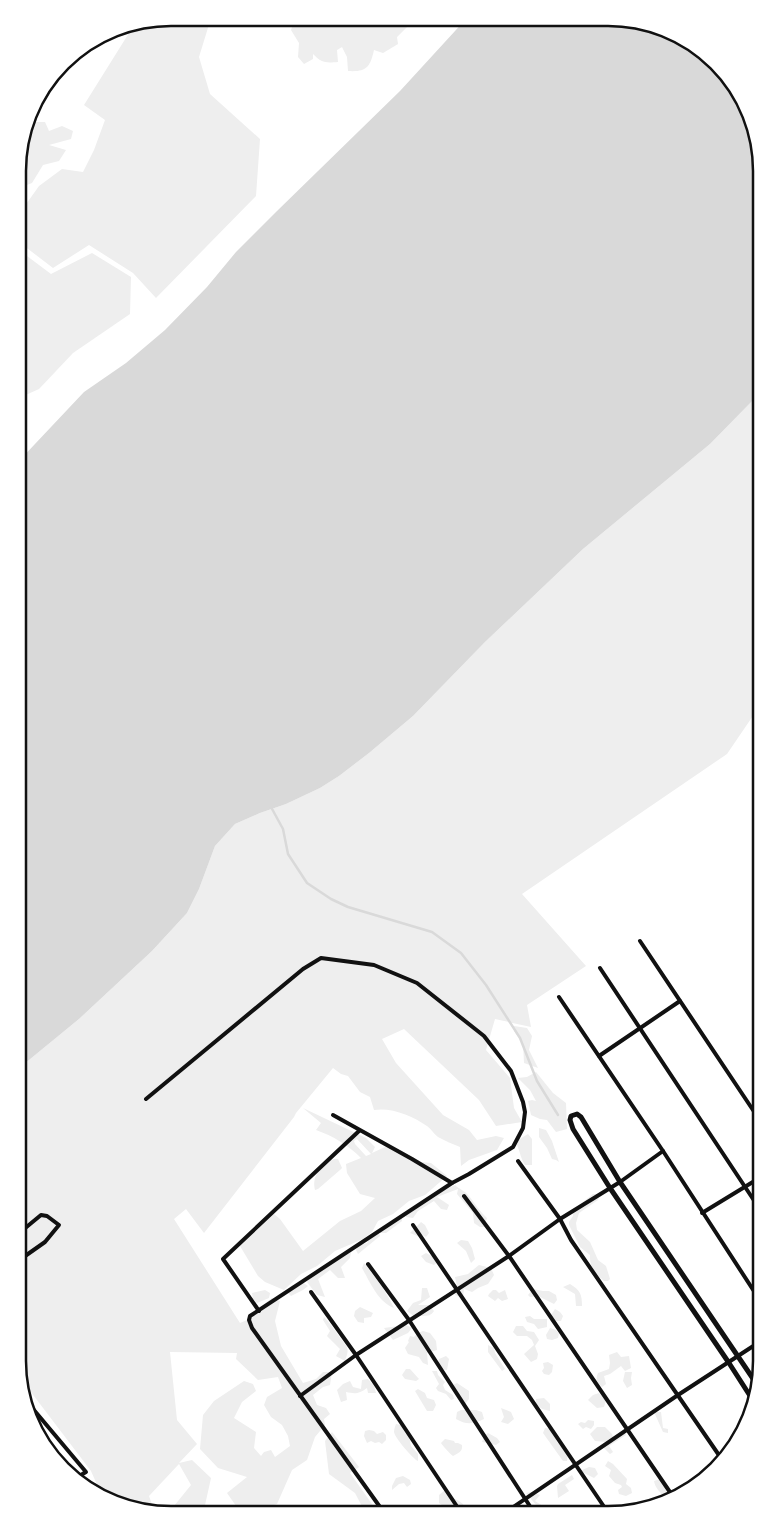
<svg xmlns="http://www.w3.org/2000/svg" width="779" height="1532" viewBox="0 0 779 1532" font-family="'Nunito Sans',sans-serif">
<rect width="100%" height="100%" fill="#fff"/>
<!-- green -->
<g fill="#eee" fill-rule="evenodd">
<path d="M193,18H211L199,57L210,94L260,139L256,196L156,298L133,273L89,245L53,268L19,242V214L39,186L62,169L83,172L94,150L105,120L84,105L134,25H171Z"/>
<path d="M295,18L395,19L408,26L397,37L398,44L383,53L374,50C370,68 366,72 348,71L347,57L342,47L337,50L338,62C325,63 322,63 313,54V59L304,64L298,57L299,43L291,30Z"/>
<path d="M28,122H45L49,131L62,126L73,131L71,139L49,145L66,150L59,161L43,165L32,183L19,188V152Z"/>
<path d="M19,250L51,274L92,253L131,277L130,314L73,353L39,389L19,398Z"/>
<path d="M761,392V704L727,754L522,894L586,966L527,1005L531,1027L495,1019L486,1050L510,1078L514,1108L522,1122L496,1126L479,1100L404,1029L382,1039L396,1063L443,1115L469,1130L477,1140L496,1136L504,1138L497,1150L469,1160L461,1166L460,1147C453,1144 445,1141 438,1137C434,1134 431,1129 427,1126C413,1116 391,1107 374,1110L370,1097L360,1092L348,1076L341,1074L333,1068L296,1113L294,1117L204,1233L186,1209L174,1219L240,1323L252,1318L255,1311L272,1298L280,1301L275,1321L281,1346L303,1383L316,1379L323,1372H332L330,1385L323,1387L313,1395L317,1405L326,1408L330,1414L324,1419L325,1425L315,1437L307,1460L292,1470L277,1504L265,1508L263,1513H241L227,1493L247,1477L218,1468L200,1449L203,1415L214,1401L244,1381L253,1384L256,1391L242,1402L234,1418L256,1432L254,1448L261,1456L264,1452L271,1450L275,1457L290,1446L288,1436L282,1425L271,1417L264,1405L267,1397L282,1388L278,1377L258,1380L236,1359L237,1353L170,1352L177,1420L197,1444L179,1463L192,1460L211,1478L205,1505L198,1513H175L174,1506L191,1485L179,1464L149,1496L155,1513L112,1503L102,1496L91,1471L21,1379L18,1360V1069L79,1019L152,951L187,913L199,889L215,846L235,824L260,813L286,804L320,788L339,776L369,753L413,716L485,642L583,549L710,444Z"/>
<path d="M514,1026L527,1028L532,1036L529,1050L538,1068L524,1063L523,1043L514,1031Z"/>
<path d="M536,1072L553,1093L566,1103L567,1129L556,1132L547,1120L540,1119L531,1115L528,1101L532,1100L536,1101L530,1090L518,1078L527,1077Z"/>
<path d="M303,1108L366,1138L375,1147L372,1153L385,1147L400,1150L421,1162L431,1163L447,1176L425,1195L409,1201L393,1214L378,1221L372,1232L363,1239L335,1251L317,1266L301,1274L284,1290L265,1282L258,1276L240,1246L274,1214L280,1219L303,1251L340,1221L361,1211L375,1198L360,1194L347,1173L346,1164L361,1158C348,1145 333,1136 316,1130L321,1123ZM357,1139L371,1154L366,1156L355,1144L354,1141Z"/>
<path d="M539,1128L546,1130L552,1141L559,1162L556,1160L552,1159L547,1148L539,1137Z"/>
<path d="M528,1134L532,1139V1165H525C521,1159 520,1152 517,1145L518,1140Z"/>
<path d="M334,1159H338L342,1168L340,1170L318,1189L315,1190C311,1176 322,1164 334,1159Z"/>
<path d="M455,1185C459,1189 465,1191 468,1195C475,1203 479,1211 487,1218L484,1227H480L474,1223L473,1213L457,1194L458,1189L437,1197L449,1205L447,1210L441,1209L434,1201L418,1211L413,1218L406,1217V1215C423,1206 437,1192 455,1185Z"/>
<path d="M593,1194H597L599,1197L598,1200L579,1213L576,1223L577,1230L590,1242L598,1260L606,1266L610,1279L608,1281H604C596,1274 589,1267 590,1255L580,1247L569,1225V1222L573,1216V1210Z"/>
<path d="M402,1217V1221L386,1233H379L380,1236L358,1254L356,1250L358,1246L367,1243L370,1237Z"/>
<path d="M421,1222L425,1225L429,1233L426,1237L421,1234L420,1237L410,1233Z"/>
<path d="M461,1240L468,1241L472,1248L475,1259L471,1263L466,1251L457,1243Z"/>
<path d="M351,1252L350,1258L341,1267L345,1278H338L330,1270L318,1279L325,1297L317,1295L307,1282L312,1275Z"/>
<path d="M426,1253L440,1260L434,1265L426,1262L421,1256Z"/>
<path d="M364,1263C375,1277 386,1291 394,1308C378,1302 370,1282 362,1268Z"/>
<path d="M479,1265L491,1268L494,1275L488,1284L478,1288L472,1292L464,1289L463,1298L455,1295L457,1286L455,1277L468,1274Z"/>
<path d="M302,1282L308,1286L303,1290L291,1296L287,1292L291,1286Z"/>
<path d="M570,1284C580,1290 582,1294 582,1306H576L575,1294L563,1287Z"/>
<path d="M422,1288H427L430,1297L418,1305H429L434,1311C429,1319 422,1314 415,1317L407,1311L413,1303L421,1300Z"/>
<path d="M533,1289L543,1291H549L556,1295L557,1300L554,1304L538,1296L530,1297L528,1295Z"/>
<path d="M265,1290L270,1293L269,1298L257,1303L253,1299L252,1293Z"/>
<path d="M493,1290H496L499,1293L505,1290L508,1299L502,1301L498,1298L495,1301L488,1296L489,1294Z"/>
<path d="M360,1307L373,1313L371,1317L364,1318V1323L358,1322L354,1316L355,1311Z"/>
<path d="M555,1309L560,1312L563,1316L561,1321H555L551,1315Z"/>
<path d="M530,1316L534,1319H547V1327L538,1329L534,1324L527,1322L525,1317Z"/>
<path d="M324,1317C330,1323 334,1329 339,1336C346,1347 351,1346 345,1361L336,1356L340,1349L327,1336L330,1331L323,1320Z"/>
<path d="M406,1325L412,1328L408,1333L393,1340L384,1328Z"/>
<path d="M516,1326H523L527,1331L534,1332L539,1340L535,1346L538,1354L537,1359L531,1362L524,1354L534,1345L532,1340L527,1336H517L513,1332Z"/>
<path d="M550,1328L556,1330L559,1334L558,1338L552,1340L547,1339L546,1335Z"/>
<path d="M423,1331L430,1333L436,1341L437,1350L427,1353L428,1365L423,1363L419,1357L408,1354L405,1348L409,1342L408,1341L410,1336L414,1337L418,1333Z"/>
<path d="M488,1345L494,1348L495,1353L505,1369L502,1371L488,1352Z"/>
<path d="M617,1352L621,1357L629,1356L631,1368L625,1371L621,1366L610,1374L604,1376L606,1384L602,1387C597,1382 595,1380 598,1373L609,1369L610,1363L609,1355Z"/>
<path d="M446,1356L449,1359L447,1370L439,1369L438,1363L439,1359Z"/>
<path d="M548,1362L553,1365L552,1372L549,1375L544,1374L542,1371L544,1368L543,1363Z"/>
<path d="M406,1369H410L419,1379L416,1381L405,1379L402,1375Z"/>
<path d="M432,1371H437L438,1375L445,1382L443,1385L445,1390L453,1395L454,1399L451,1400L446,1394L438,1391L436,1388L439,1384Z"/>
<path d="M625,1372H632L631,1378L632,1385L627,1388L623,1381Z"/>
<path d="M368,1379L374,1386L376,1393H368L367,1388C359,1394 355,1394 346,1392L347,1400L341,1402L337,1390L343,1384L350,1381L353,1387L361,1389L362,1380Z"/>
<path d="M457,1383L469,1391V1399L465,1404L453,1385Z"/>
<path d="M418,1389L425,1393L427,1398L434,1400L436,1405L433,1411H427L415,1391Z"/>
<path d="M599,1393L606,1400L604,1407L597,1408L588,1400L593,1395Z"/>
<path d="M544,1398L550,1404V1411L542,1409L536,1404V1399Z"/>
<path d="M501,1408L511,1412L514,1419L508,1424L501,1422L504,1417Z"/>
<path d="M461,1410H476L482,1412L484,1419C474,1424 466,1425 456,1419L457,1412Z"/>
<path d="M654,1412H661L663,1428L668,1429V1433L663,1432Z"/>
<path d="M588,1420L594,1421V1425L591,1429L586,1427L583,1429L578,1424L581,1422L585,1423Z"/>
<path d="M396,1424L401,1425L405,1433L409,1436L411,1446L418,1454V1461C413,1459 395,1438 394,1432C394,1429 395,1427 396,1424Z"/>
<path d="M597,1427H605L612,1434L613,1437L616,1435L624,1432L626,1435L609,1446L613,1452L610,1454L603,1447L607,1442L595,1441L590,1434Z"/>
<path d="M545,1428L551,1429L557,1442L568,1453L567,1461H563L543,1433Z"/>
<path d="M369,1430L374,1431L377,1434L383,1432L386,1435V1440L382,1444L379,1442L375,1443L371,1441L367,1443L364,1436L365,1431Z"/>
<path d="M332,1432L359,1467L350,1473L379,1514H366L355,1493L329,1474L325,1441Z"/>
<path d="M488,1433L497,1438L500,1442L496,1445L482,1442L484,1436Z"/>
<path d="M445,1439L454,1441L455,1443H458L462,1445C463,1452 458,1453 453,1456C451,1455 443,1446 441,1443Z"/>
<path d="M608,1461L613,1464L627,1479L626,1484L631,1488L632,1493L626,1496L619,1494L618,1490L622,1487L621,1485L615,1483L609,1476L611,1470L605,1466Z"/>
<path d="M589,1467L595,1468L598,1474L594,1478L580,1471Z"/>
<path d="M572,1475L574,1479L565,1485L569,1491L558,1498L557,1486L558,1484Z"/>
<path d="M403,1476L410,1480L411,1484L407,1487L404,1483L399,1484L392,1490V1486L396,1478Z"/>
<path d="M660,1479L669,1496L666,1499C661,1493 655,1488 654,1481Z"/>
<path d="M445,1490C451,1500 455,1497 463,1504L464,1508L456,1506C449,1511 445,1507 439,1503V1495Z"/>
<path d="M531,1492L540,1495L535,1501L543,1506L544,1512L546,1514L524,1513L523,1508L527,1504L536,1505L526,1493Z"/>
</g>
<!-- water -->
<path fill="#d9d9d9" d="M466,19L637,20L709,56L753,122L761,172V392L710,444L583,549L485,642L413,716L369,753L339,776L320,788L286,804L260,813L235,824L215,846L199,889L187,913L152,951L79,1019L18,1069V462L84,392L126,363L165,330L207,287L236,252L277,211L400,91Z"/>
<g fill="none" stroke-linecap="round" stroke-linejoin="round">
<!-- stream -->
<path stroke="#d9d9d9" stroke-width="2.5" d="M271,807L283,829L288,854L307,883L331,899L348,907L432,932L461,953L486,985L520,1038L537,1081L558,1115"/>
<!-- minor -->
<g stroke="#111" stroke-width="4">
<path d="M640,941L761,1122"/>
<path d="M600,968L761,1211"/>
<path d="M559,997L663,1151L761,1302"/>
<path d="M599,1056L680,1001"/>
<path d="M146,1099L303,969L321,958L374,965L417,983L484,1036L511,1071L523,1102L525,1112L523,1128L513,1147L469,1174L452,1183L250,1316L249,1320L252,1328L385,1514"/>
<path d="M333,1115L412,1159L452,1183"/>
<path d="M518,1161L560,1219L571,1240L723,1461"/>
<path d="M464,1196L509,1256L674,1498"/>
<path d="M702,1213L761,1177"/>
<path d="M413,1225L609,1514"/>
<path d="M18,1261L45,1242L59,1225L47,1216L41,1215L18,1234"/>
<path d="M368,1264L409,1320L535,1514"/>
<path d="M311,1292L356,1355L462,1514"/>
<path d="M259,1311L223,1259L359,1131"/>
<path d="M300,1396L356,1355L509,1256L560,1219L620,1182L663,1151"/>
<path d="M23,1397L86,1472L74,1479"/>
<path d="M503,1514L678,1395L761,1341"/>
</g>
<!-- tertiary -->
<path stroke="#111" stroke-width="5" d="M754,1402L729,1363L610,1188L573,1129L570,1120L571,1116L577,1114L581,1117L620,1182L758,1386"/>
</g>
<!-- crop -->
<path d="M0 0H779V1532H0ZM171 26H608A145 145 0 0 1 753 171V1361A145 145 0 0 1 608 1506H171A145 145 0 0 1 26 1361V171A145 145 0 0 1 171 26Z" fill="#fff" fill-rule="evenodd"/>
<path fill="none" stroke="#111" stroke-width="2.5" d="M171 26H608A145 145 0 0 1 753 171V1361A145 145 0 0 1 608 1506H171A145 145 0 0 1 26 1361V171A145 145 0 0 1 171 26Z"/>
</svg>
